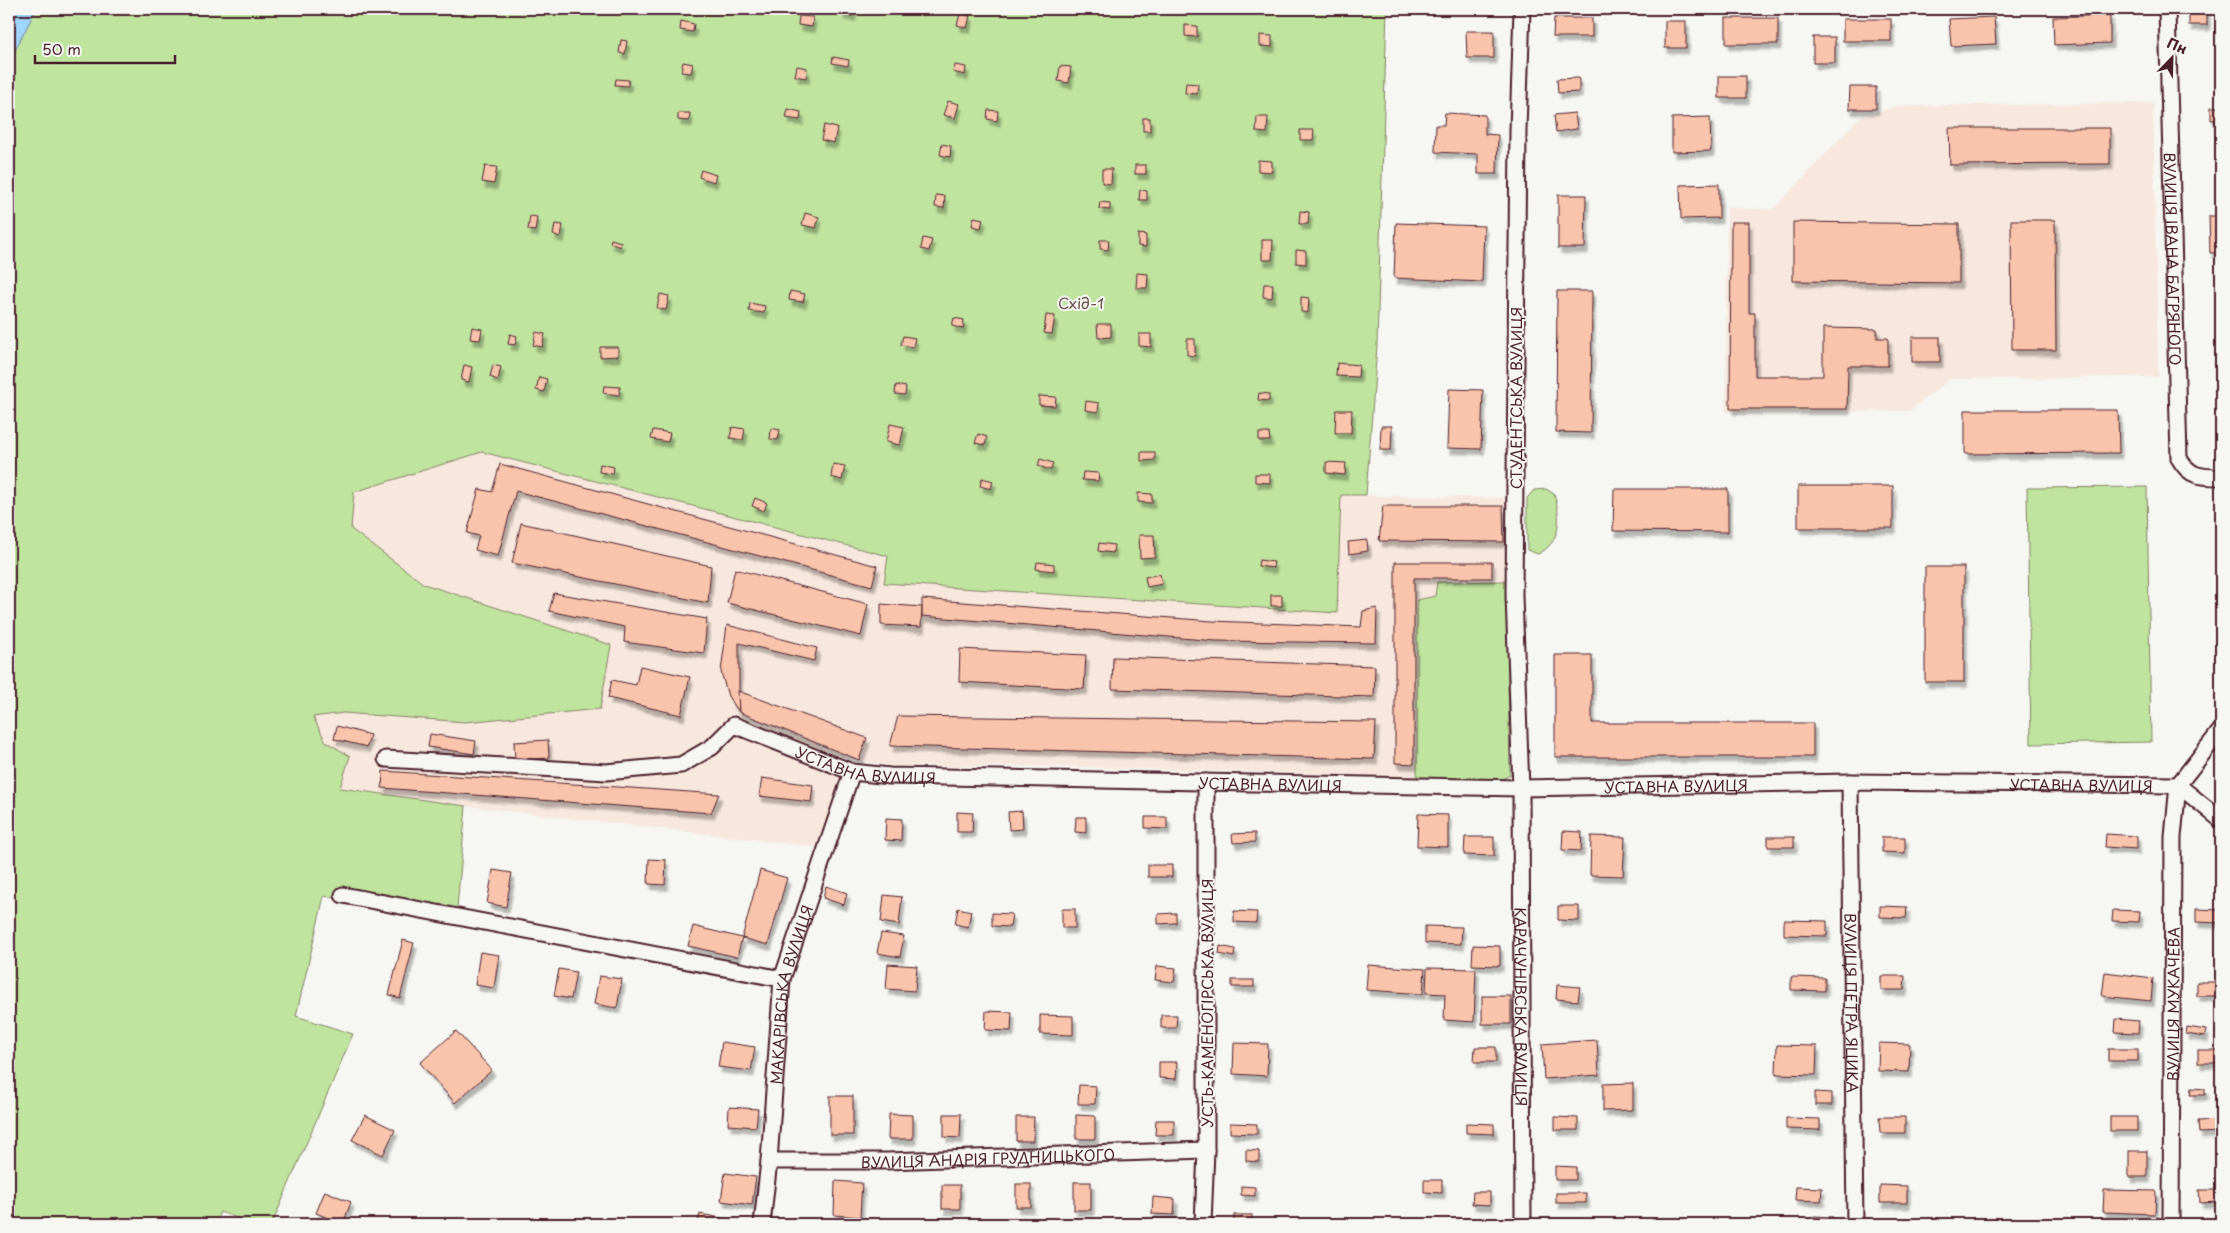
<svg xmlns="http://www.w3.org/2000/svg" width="2230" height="1233" viewBox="0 0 2230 1233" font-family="'Playpen Sans',sans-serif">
<defs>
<filter id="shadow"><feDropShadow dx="3" dy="5.5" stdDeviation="1" flood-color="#0004"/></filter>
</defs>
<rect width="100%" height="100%" fill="#f6f6f2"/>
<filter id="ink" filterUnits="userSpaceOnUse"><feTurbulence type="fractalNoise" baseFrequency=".02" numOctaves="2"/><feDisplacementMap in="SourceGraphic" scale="10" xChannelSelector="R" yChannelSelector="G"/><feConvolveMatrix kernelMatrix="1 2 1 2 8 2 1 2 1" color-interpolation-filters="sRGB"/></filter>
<g filter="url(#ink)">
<!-- built -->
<g fill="#f7e7dd">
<path d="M2153,103L2158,377L1950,379L1909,411L1726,412L1727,208L1774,209L1859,118L1898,106Z"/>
<path d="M482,452L888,557L885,583L1336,613L1341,495L1506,498V581L1437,582L1435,596L1417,600V777L1041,766H891L844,758L732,715L723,723L734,734L845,777L819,847L466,806L340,788L350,756L326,742L313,717L343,713L611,645L424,584L351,529L353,492Z"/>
</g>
<!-- green -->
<g fill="#bfe49e" stroke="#848264">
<path d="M36,9H1387L1377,345L1366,495H1341L1337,613L884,583L888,556L482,452L354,492L351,529L424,584L611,645L600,709L465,722L343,713L313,717L326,742L350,756L340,788L466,806L456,919L324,896L296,1016L353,1034L272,1224H254L220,1212L215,1224H9V62Z"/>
<path d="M2147,487L2151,742L2031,744L2027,488Z"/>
<path d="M1546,489L1554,494C1561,517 1562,542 1538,554L1527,550V498L1534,490Z"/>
<path d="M1506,581L1510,775L1502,779L1417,777V600L1435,596L1437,582Z"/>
</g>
<!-- water -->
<path fill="#9fd6fe" stroke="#7d8daa" d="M9,9H36L9,62Z"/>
<!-- building -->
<g fill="#f9c4ab" stroke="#4a1f2b" filter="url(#shadow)">
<path d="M842,9H854L852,16L841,14Z"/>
<rect x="2189" y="9" width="18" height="16"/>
<path d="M2217,9H2221V40H2218Z"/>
<path d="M960,14L970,16L967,28L957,25Z"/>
<path d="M2110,15V43L2054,45L2053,17Z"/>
<path d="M799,16L813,17L812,27L798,25Z"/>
<path d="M1994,17L1996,44L1951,46L1949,19Z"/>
<path d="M1554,18H1592V37H1553Z"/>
<rect x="1726" y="18" width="52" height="26"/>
<rect x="1843" y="19" width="48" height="22"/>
<path d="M681,21L694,24L693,32L680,30Z"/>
<rect x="1665" y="21" width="21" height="27"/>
<path d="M1185,25L1197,26V37L1185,36Z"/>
<path d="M1466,31H1494V58H1467Z"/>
<path d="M1260,35L1272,36V47L1260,46Z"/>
<rect x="1813" y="37" width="22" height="26"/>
<path d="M621,40L627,41L625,54L619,53Z"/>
<path d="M833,57L849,60L848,66L832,63Z"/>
<path d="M683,62L693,64L691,73L681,72Z"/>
<path d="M955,65L966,67L965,75L953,72Z"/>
<path d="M797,66L807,68L806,78L795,76Z"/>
<path d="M1060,66L1071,67L1069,83L1058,81Z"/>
<rect x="1719" y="76" width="27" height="22"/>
<path d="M1579,78V92L1558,93L1557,79Z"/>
<path d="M616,79L629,80L628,86L615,85Z"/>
<path d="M1186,83L1198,84L1197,94L1185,93Z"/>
<path d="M1850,87H1876V109H1849Z"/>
<path d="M948,101L959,104L955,118L943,115Z"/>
<path d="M2211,107H2221V176H2218L2217,120H2211Z"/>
<path d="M788,109L801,112L800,120L786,118Z"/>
<path d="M988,110L998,111L997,121L987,119Z"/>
<path d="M678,113H690L689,121L678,120Z"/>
<path d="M1445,113L1485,115V134L1498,135L1497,174H1478V154L1435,152L1436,125H1444Z"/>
<path d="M1575,113L1577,129L1556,132L1554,115Z"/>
<path d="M1257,117H1268L1267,133L1256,132Z"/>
<path d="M1710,117L1711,151L1672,152V118Z"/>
<rect x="1143" y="118" width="7" height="13"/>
<path d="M824,125L837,128L834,143L821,140Z"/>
<path d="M1949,128H2110V164L1950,165Z"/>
<path d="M1300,130H1314L1313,140H1300Z"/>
<path d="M942,144L951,146L950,157L940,155Z"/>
<path d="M1258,160L1272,161V172L1258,171Z"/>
<rect x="1135" y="165" width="11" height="9"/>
<path d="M485,166L497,167L494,184L482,182Z"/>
<path d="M1102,169H1112L1111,184L1102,183Z"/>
<path d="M701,170L716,175L714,182L699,177Z"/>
<path d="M1719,184V218L1681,219L1680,185Z"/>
<path d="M2220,188H2221V253H2210L2209,216H2221Z"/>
<path d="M1140,190L1147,191V200H1139Z"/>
<path d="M936,195L945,196L944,208L935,207Z"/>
<path d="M1558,195H1586L1585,248H1558Z"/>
<path d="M1100,202L1110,203V210L1099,209Z"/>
<path d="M1300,211L1309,212L1308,224H1299Z"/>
<path d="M805,213L819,217L816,228L802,225Z"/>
<path d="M530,216L537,217L535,231L528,230Z"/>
<path d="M974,217L983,219L981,228L972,226Z"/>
<path d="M2011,220H2055L2056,350H2012Z"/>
<path d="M1731,222H1749V313H1755V376H1823V328L1877,329V338H1888V366H1848L1847,409H1730Z"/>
<path d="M1793,222L1959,224V283L1793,281Z"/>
<path d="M1396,223L1484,226L1482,282L1394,278Z"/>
<path d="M555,224L563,225L561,237L553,235Z"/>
<path d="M1138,234L1146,235V247L1138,246Z"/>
<path d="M923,238L932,240L929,251L921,249Z"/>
<path d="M611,239L621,242L620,247L610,243Z"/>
<path d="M1100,240H1109L1108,250L1100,249Z"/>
<path d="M1262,240H1273L1272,260H1262Z"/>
<path d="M1296,250L1306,251V264L1296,263Z"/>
<path d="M1137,273L1148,274L1147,288H1136Z"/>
<path d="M1264,284H1273L1272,298L1263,297Z"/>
<path d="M790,291L805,294L803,302L789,300Z"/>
<path d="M1557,291H1592L1591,433L1556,432Z"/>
<path d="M660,294L669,296L666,310L657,308Z"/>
<path d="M1301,297L1309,298L1308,313L1301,312Z"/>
<path d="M750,303L765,306L764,313L749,311Z"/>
<path d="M2220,306H2221V365Z"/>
<path d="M1046,315L1055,316L1052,334L1044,333Z"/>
<path d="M954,318L964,320L963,329L952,326Z"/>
<path d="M1097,324H1111V337L1098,338Z"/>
<path d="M472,327L482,329L480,340L470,339Z"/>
<path d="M536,332L545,334L542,347L533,345Z"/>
<path d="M510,334L517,336L515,345L508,344Z"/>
<path d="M1139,334H1151V347L1139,346Z"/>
<path d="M903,336L915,338L913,347L901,345Z"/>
<rect x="1912" y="337" width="28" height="25"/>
<path d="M1187,339H1195V356L1187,355Z"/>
<path d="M600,347H618V356L600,357Z"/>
<path d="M1337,363L1359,365L1358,377L1336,376Z"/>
<path d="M464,365L472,367L469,382L461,380Z"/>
<path d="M493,365L501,367L498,380L490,377Z"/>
<path d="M539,377L547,379L544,392L536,390Z"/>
<path d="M896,385L906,387L905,395L895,394Z"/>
<path d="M604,386L620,387L619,395L603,393Z"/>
<path d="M1449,389L1483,390L1481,449L1447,448Z"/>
<path d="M1259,393L1269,394V401L1258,400Z"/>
<path d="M1039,396L1056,397L1055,406L1039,405Z"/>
<path d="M1086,401L1099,403L1098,412L1085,410Z"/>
<path d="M1336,410H1352L1351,433H1335Z"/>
<path d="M1965,410H2118L2119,453L1965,454Z"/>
<path d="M890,424L904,427L900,445L886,442Z"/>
<path d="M1381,426H1392L1391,450H1380Z"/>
<path d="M732,427L745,429L743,440L730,438Z"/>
<path d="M771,428L780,430L778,440L770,439Z"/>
<path d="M653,430L670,433L668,442L651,439Z"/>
<path d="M1259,433H1269L1270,441H1259Z"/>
<path d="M978,434L987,437L985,445L975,443Z"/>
<path d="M1141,452H1155V460L1141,461Z"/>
<path d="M1040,459L1053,463L1051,470L1038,466Z"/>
<path d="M1326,462L1346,463L1345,475L1326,473Z"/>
<path d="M500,464L877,566L872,586L516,491L498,556L475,550L479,536L467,533L479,489L492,492Z"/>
<path d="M600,464L614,467L613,474L599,472Z"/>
<path d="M833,464L845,466L842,480L831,477Z"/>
<path d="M1083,472L1099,473L1098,481L1082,480Z"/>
<path d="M1255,474H1270V483L1255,482Z"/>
<path d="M982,478L993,481L991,489L980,486Z"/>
<rect x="1798" y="486" width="95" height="42"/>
<path d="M1614,489H1728V532L1613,531Z"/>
<path d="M1138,493L1152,494V503L1138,502Z"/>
<path d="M755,498L767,503L764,511L752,506Z"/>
<path d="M1383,506H1503L1504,542L1379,541Z"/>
<path d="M521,523L711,566L708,603L512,563Z"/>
<path d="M1139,535H1154L1155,557L1140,558Z"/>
<path d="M1367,540L1368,551L1349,554L1348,542Z"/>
<path d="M1099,543L1114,545L1113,553L1098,551Z"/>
<path d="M1259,560L1274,562L1273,568L1258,566Z"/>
<path d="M1037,562L1054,564V571L1036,569Z"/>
<path d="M1395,562H1492V578H1414V764L1395,763Z"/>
<rect x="1925" y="567" width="39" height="115"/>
<path d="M735,569L868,604L861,636L727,603Z"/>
<path d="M1160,574L1162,584L1147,587L1145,577Z"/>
<path d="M554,593L707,619L704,653L624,642L625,627L549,611Z"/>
<rect x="1271" y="595" width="11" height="11"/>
<path d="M922,599L1212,621L1361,627L1363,611L1377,608L1376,643L1216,641L922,616Z"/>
<path d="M881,604L922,607L921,627L881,625Z"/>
<path d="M727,625L817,648L814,661L739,643V712L728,696L721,672Z"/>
<path d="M960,649L1086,655L1084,689L959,682Z"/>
<path d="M1555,655H1592V723H1813V757H1555Z"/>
<path d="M1113,657L1375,666L1374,697L1112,689Z"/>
<path d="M640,666L690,677L681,715L608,698L612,680L636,685Z"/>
<path d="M738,691L867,738L859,760L739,712Z"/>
<path d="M898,716L1376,722L1374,759L890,746Z"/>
<path d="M337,726L370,735L367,747L334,739Z"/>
<path d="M430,734L476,741L474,754L428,747Z"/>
<path d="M548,740L549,758L515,760L514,742Z"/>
<path d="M383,771L719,794L711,813L382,788Z"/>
<path d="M762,778L813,785L811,802L759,796Z"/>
<path d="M1022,811L1023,829L1009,830L1008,812Z"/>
<path d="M957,812L973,813L972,832H957Z"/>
<path d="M1418,814L1448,815V847L1417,846Z"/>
<path d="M1076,817H1086V833L1075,832Z"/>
<path d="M1145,817H1167V829L1145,828Z"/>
<path d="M886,818L902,819L901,841L885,840Z"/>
<path d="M1563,831L1582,832L1581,851L1562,850Z"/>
<path d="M1255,833V842L1233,843L1232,834Z"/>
<path d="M2106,834L2137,836V849L2105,847Z"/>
<path d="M1591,836L1625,837L1623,876L1590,875Z"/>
<path d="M1465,837H1494V856L1464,855Z"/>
<rect x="1768" y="837" width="26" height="10"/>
<path d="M1882,837H1905V853L1882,852Z"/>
<path d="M649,859L666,860L665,885L648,884Z"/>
<rect x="1148" y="865" width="24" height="12"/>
<path d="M493,870L512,873L506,907L487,903Z"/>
<path d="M760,870L787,878L768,945L742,938Z"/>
<path d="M826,886L847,893L844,905L823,898Z"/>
<path d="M884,895L902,897L899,925L881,922Z"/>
<path d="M1558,906H1579V921L1558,920Z"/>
<path d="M1880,906L1907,907L1906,918L1880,917Z"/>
<path d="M958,908L971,911L968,927L955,924Z"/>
<rect x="1062" y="909" width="13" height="19"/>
<path d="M2196,909L2220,910V923L2196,922Z"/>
<path d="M2113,910L2140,911L2139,922L2112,921Z"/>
<path d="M1234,911L1257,912L1256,923L1234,922Z"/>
<path d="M992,913L1012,914L1010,927L992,926Z"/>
<path d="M1176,913V923L1158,924V914Z"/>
<path d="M1784,920L1827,921V936L1784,935Z"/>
<path d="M693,926L742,938L737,957L688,946Z"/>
<path d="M1425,926L1462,927L1461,944L1425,943Z"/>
<path d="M881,933L904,936L900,957L877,953Z"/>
<path d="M403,940L414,943L400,998L389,995Z"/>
<path d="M1473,945L1500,946V966L1472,965Z"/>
<path d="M1220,946L1235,949L1234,957L1219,954Z"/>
<path d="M480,952L499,955L494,988L475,985Z"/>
<path d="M888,964L917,966L915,991L886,989Z"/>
<path d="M1368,965L1425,969L1423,994L1366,990Z"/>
<path d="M1157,966L1176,968L1174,982L1155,980Z"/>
<path d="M1427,968L1476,969L1474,1022L1444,1020L1445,994L1426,993Z"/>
<path d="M559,969L576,972L571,999L554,996Z"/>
<path d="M2105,972L2153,978L2151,1001L2102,996Z"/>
<path d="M599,976L622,979L617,1008L594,1004Z"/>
<path d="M1881,976H1905L1904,990H1881Z"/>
<path d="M1791,977L1825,978V991L1791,990Z"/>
<rect x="1232" y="980" width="22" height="7"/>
<rect x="2197" y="982" width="24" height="14"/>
<path d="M1557,985L1580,987L1578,1001L1556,999Z"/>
<rect x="1482" y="996" width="29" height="28"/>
<path d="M986,1011L1012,1012L1011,1031L985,1030Z"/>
<path d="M1040,1015L1073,1016V1035L1040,1034Z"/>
<path d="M1161,1015H1177L1176,1028H1161Z"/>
<path d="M2116,1019L2139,1021L2138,1033L2115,1032Z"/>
<path d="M2187,1027L2206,1030L2205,1037L2186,1034Z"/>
<path d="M456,1031L492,1070L455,1103L420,1063Z"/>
<path d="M1597,1040L1599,1075L1544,1079L1542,1044Z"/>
<path d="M722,1042L755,1047L751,1071L718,1067Z"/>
<path d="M1234,1043L1268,1044L1267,1076L1233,1074Z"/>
<path d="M1879,1043L1910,1044L1909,1072L1878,1071Z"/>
<path d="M1777,1045L1817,1046L1816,1075L1776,1074Z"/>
<path d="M1475,1047H1496V1062H1474Z"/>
<rect x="2108" y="1049" width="30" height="12"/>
<rect x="2198" y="1050" width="23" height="13"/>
<path d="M1159,1062H1177L1176,1079L1159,1078Z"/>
<path d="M1633,1083V1110L1603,1111V1084Z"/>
<path d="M1079,1085L1096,1086L1095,1104H1078Z"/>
<path d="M2191,1088L2205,1089V1095H2190Z"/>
<path d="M1815,1092L1832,1093V1105H1815Z"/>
<rect x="830" y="1096" width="23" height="39"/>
<path d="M729,1107L758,1109L756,1127L728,1125Z"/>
<path d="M889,1114L913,1115V1139H888Z"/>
<path d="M944,1114H961L960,1138L944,1137Z"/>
<path d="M365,1115L395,1130L383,1155L352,1140Z"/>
<path d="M1076,1115L1095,1116V1139H1076Z"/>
<path d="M1016,1117H1034L1033,1141H1016Z"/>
<path d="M1555,1117L1578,1118V1130H1555Z"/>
<path d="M1879,1117H1905V1133H1880Z"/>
<rect x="2110" y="1117" width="27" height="14"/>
<path d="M1786,1118L1820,1119V1130L1786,1129Z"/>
<path d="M1156,1120H1174V1135H1155Z"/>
<path d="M2221,1120V1132L2199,1133L2198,1121Z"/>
<path d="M1230,1123L1257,1124V1134L1230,1133Z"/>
<path d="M1466,1123L1494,1124V1134L1466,1133Z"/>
<path d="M1246,1150L1259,1151V1162L1246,1161Z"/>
<rect x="2129" y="1151" width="18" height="26"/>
<path d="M1555,1166L1576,1167V1180H1555Z"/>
<path d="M725,1173L756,1177L752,1205L721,1201Z"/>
<path d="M1424,1180H1442V1193L1424,1192Z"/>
<path d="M835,1181L862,1183L860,1217L834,1215Z"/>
<rect x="1074" y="1182" width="17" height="28"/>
<rect x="1016" y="1184" width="15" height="23"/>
<rect x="942" y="1185" width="18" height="24"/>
<path d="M1880,1185L1907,1186V1203H1880Z"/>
<path d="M1241,1186L1255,1187V1196L1241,1195Z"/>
<path d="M1796,1187L1822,1188L1821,1201L1795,1200Z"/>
<path d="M2104,1190L2156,1191L2155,1214L2103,1212Z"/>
<path d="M2199,1190H2217L2218,1202L2200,1203Z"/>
<path d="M325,1191L351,1202L343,1224L316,1213Z"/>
<path d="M1473,1192H1490V1205L1472,1204Z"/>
<rect x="1556" y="1193" width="30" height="10"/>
<path d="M1153,1197L1175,1199L1174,1215L1152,1214Z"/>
<path d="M700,1214L731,1220L730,1224H697Z"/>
<rect x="1234" y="1215" width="18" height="9"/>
<path d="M1814,1216L1833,1217L1832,1224H1814Z"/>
</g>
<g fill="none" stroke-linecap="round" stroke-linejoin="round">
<defs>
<g id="street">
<path id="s1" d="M1522,9L1518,130L1514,596L1521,788L1523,1224"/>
<path id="s2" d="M2167,9L2179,458C2189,477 2201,477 2221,477"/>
<path id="s3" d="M386,759L606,772L681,765L712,747L734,725L852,772L890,776L1521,788L1850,782L2178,785"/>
<path id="s4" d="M1850,782L1855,1224"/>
<path d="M2178,785L2221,820"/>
<path d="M343,895L782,979"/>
<path id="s5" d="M769,1161H887L1206,1150"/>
<path id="s6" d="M762,1224L769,1161L782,979L852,772"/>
<path d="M1203,1224L1206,1150V782"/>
<path id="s7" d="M2171,1224L2173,837L2178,785L2221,730"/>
</g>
</defs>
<!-- street casing -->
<use href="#street" stroke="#4a1f2b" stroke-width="19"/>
<!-- street -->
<use href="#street" stroke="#f6f6f2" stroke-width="15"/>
</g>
</g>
<g text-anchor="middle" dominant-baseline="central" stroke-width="4" stroke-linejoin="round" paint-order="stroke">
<!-- street labels -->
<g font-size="15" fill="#4a1f2b" stroke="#f6f6f2">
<text stroke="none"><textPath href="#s2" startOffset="250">ВУЛИЦЯ ІВАНА БАГРЯНОГО</textPath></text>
<text transform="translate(1515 398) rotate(-90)">СТУДЕНТСЬКА ВУЛИЦЯ</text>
<text stroke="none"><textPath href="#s3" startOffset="502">УСТАВНА ВУЛИЦЯ</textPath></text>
<text stroke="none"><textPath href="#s3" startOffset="908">УСТАВНА ВУЛИЦЯ</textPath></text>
<text stroke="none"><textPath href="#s3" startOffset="1719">УСТАВНА ВУЛИЦЯ</textPath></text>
<text stroke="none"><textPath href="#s3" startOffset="1314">УСТАВНА ВУЛИЦЯ</textPath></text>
<text stroke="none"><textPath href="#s6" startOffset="232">МАКАРІВСЬКА ВУЛИЦЯ</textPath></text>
<text transform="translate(1206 1003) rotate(-90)">УСТЬ-КАМЕНОГІРСЬКА ВУЛИЦЯ</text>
<text stroke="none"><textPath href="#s4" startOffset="221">ВУЛИЦЯ ПЕТРА ЯЦИКА</textPath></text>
<text stroke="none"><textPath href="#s7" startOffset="220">ВУЛИЦЯ МУКАЧЕВА</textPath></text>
<text stroke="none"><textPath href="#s1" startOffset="998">КАРАЧУНІВСЬКА ВУЛИЦЯ</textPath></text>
<text stroke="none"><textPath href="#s5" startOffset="219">ВУЛИЦЯ АНДРІЯ ГРУДНИЦЬКОГО</textPath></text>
</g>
<!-- park labels -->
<g font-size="15" fill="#675048" stroke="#f6f6f2">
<text x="1081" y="302">Схід-1</text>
</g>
</g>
<!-- margin -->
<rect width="2230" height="1233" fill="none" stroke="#f6f6f2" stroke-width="30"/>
<rect x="15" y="15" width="2200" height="1203" fill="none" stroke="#4a1f2b" stroke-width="2" filter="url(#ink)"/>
<!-- north arrow -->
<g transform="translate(2172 58) rotate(23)" stroke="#f6f6f2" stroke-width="4" paint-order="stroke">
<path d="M0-4L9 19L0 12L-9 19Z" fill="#4a1f2b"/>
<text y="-8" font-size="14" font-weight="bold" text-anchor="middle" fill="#4a1f2b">Пн</text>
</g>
<!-- scale -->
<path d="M35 55v8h140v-8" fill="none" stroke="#4a1f2b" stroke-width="2.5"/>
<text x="42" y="55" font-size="15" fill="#4a1f2b" stroke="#f6f6f2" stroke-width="4" paint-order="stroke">50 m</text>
</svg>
